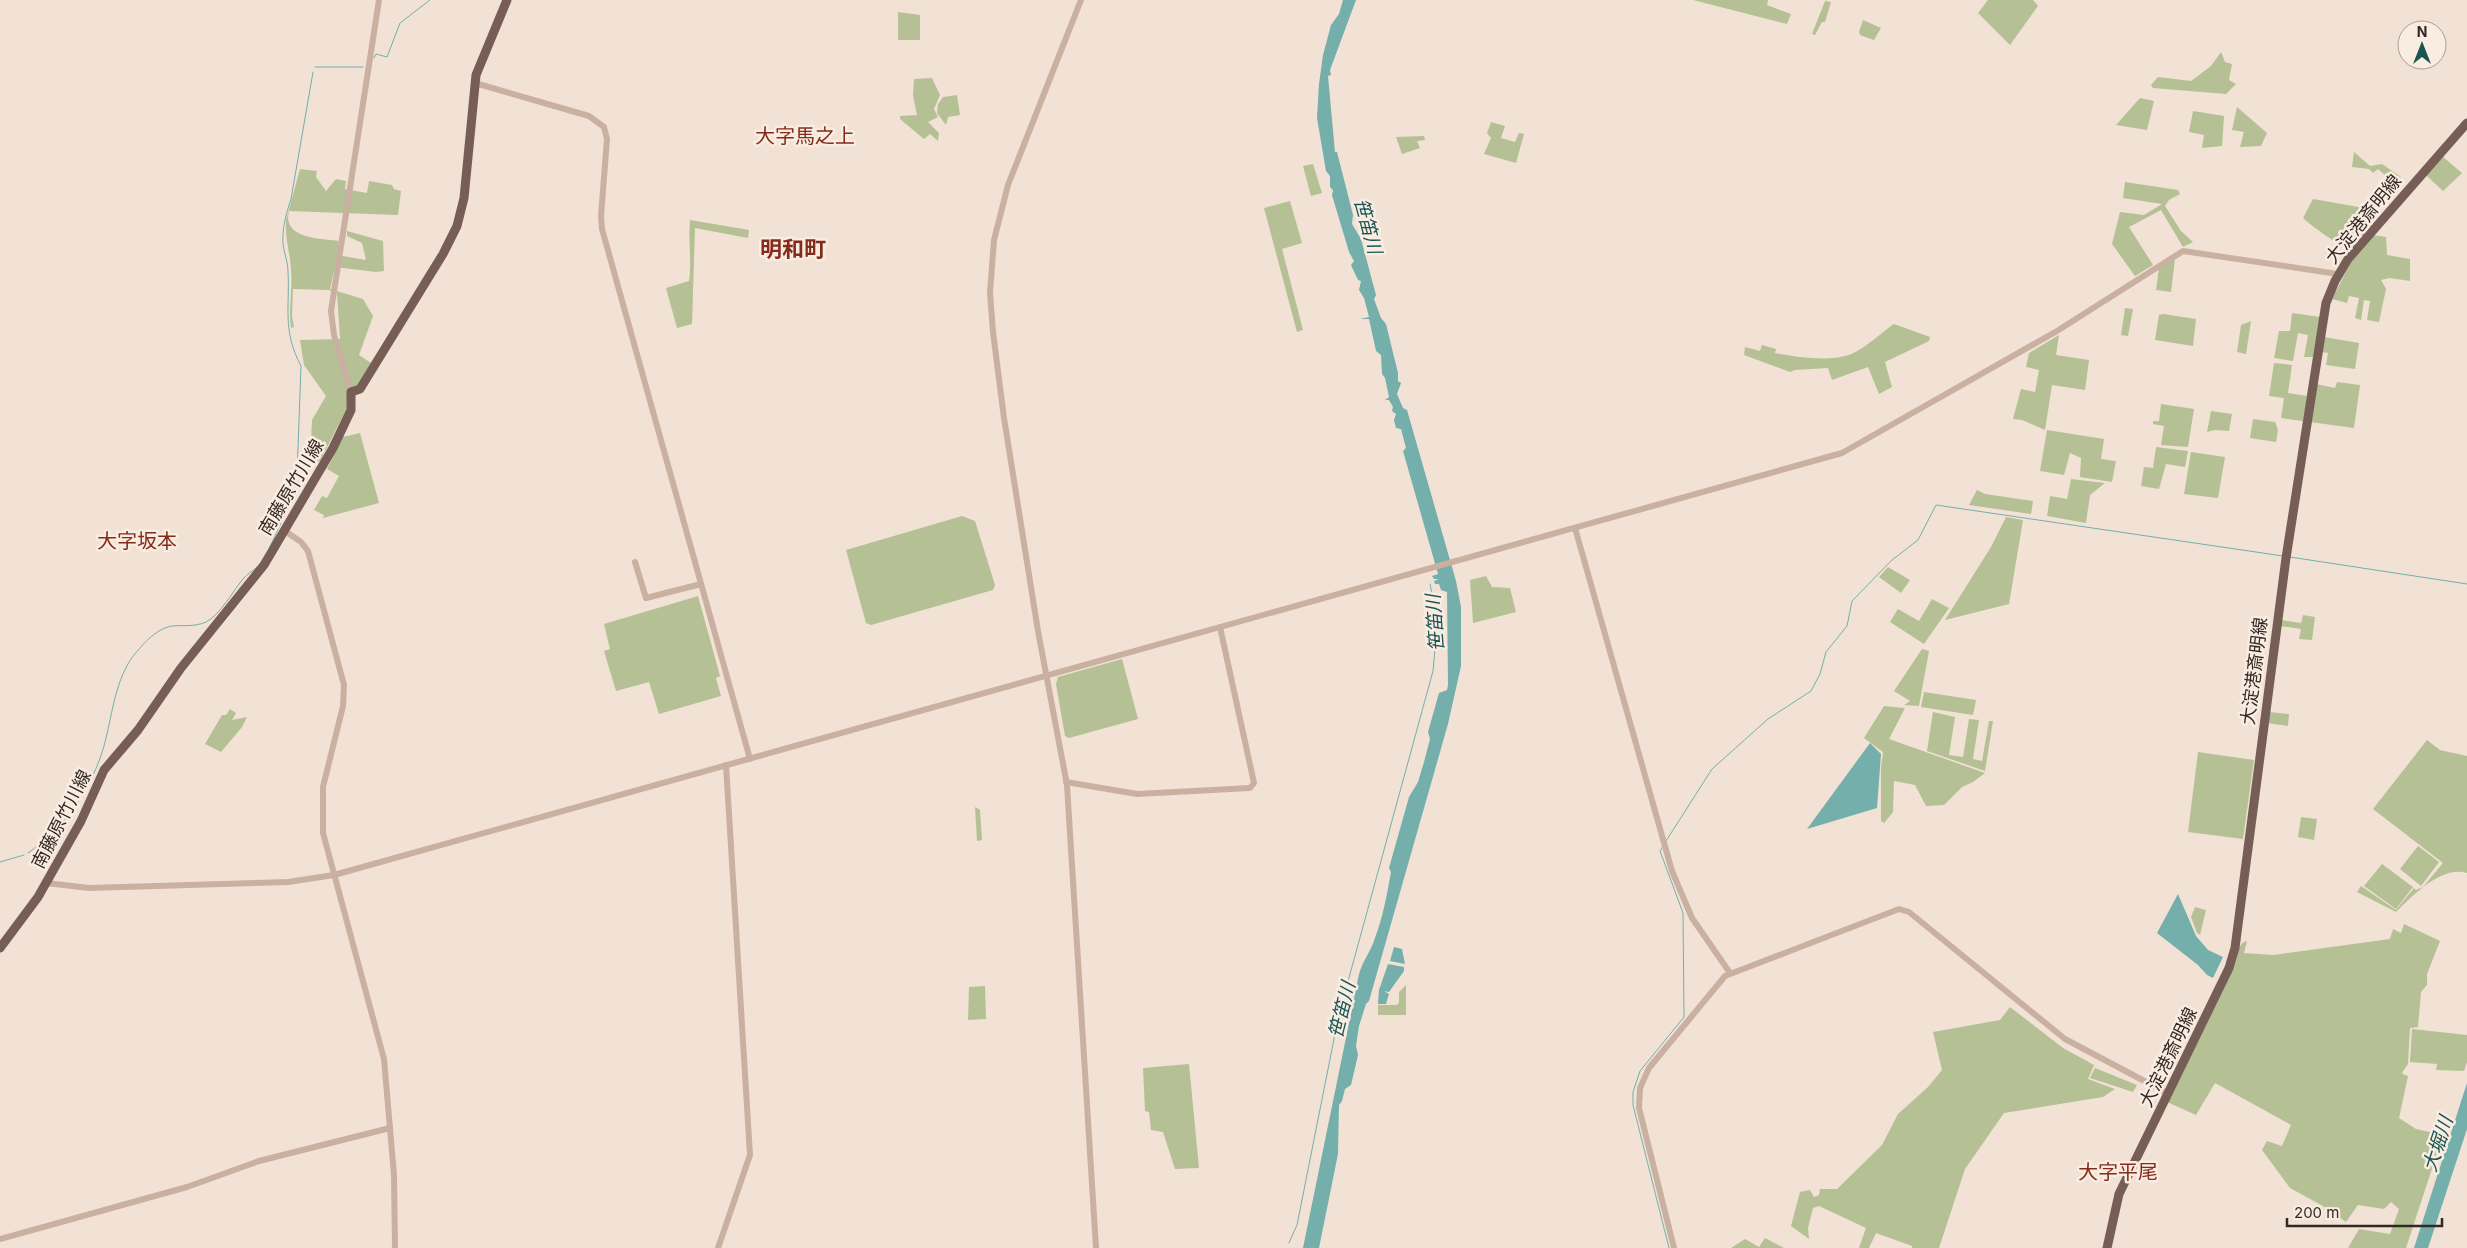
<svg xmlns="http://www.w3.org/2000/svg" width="2467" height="1248" viewBox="0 0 2467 1248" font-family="Inter,'Noto Sans JP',sans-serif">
<rect width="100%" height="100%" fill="#f1e2d5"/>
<!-- green -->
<g fill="#b5c095">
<path d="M1693,0H1768L1767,5L1791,14L1787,24Z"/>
<path d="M1988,0H2033L2038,6L2010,45L1978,13Z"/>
<path d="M1825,1L1831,2L1825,22H1822L1815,35L1812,34Z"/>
<path d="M898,12L920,15V40H898Z"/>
<path d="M1863,20L1881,28L1874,40L1860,35L1859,32Z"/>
<path d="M2221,52L2225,62L2232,64L2229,80L2236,84L2226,94L2153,88L2151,85L2158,77L2191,81L2211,66Z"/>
<path d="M932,78L940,95L934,109L938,117L928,122L939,133L938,141L930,134L924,139L900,119V116L917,115L913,96L914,79Z"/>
<path d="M957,95L960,115L948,117L946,125L937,113L938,104L943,97Z"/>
<path d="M2140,98L2154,101L2147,130L2116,125Z"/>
<path d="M2237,107L2267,133L2261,146L2240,147L2244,132L2232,130Z"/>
<path d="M2193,111L2224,116L2222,146L2202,148L2204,135L2189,132Z"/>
<path d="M1491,122L1505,126L1501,138L1515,142L1519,133L1524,134L1516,163L1484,154L1491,138L1487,133Z"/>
<path d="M1424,136L1425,140L1417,141L1420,148L1402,154L1396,137Z"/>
<path d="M2354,152L2370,166L2382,164L2401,177L2395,184L2378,169L2373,173L2369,169L2352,167Z"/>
<path d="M2443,157L2462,173L2443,191L2426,175Z"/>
<path d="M1313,164L1322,193L1311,196L1303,166Z"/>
<path d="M300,169L317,171L316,177L326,191L336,179L346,181L345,189L367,193L369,181L392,185L394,189L401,191L398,215L289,211C282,239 319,238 339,241L337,255L366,260L362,243L347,236V231L383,241L384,271L376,272L335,267L330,289L363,299L373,316L359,355L371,363L357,387L349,395L346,410L320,461L310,462L312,420L326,396L304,365L300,340L340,339L337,293L329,290L293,289L292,316L294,327L291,328C288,309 293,289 291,270C290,251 285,241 286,220Z"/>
<path d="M2125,182L2178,190L2180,194L2169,200L2165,206L2181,231L2193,242L2183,247L2161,210L2129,227L2153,265L2135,276L2112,244L2120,212L2144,215L2162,204L2123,198Z"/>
<path d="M2313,199L2370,209L2356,224L2366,231L2349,250C2335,242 2315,229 2303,218Z"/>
<path d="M1290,201L1302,243L1282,249L1303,330L1297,332L1264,208Z"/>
<path d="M690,220L749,230L748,238L695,228L692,324L677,328L666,288L689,281C692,263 688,240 690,220Z"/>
<path d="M2373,235L2386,237L2387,255L2410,259V281L2390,278L2381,280L2386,289L2379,322L2367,320L2370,301L2364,300L2361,320L2355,318L2359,298L2349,296L2347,303L2332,299L2351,262Z"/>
<path d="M2175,259L2171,292L2156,290L2159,268Z"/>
<path d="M2125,308L2133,309L2128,336L2121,335Z"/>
<path d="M2292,313L2320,317L2313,357H2304L2308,335L2298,333L2293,361L2274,358L2279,331H2290Z"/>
<path d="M2163,314L2196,319L2193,346L2155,340L2159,315Z"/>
<path d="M2251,321L2246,354L2237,352L2241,325Z"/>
<path d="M1894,324L1930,337L1929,341L1885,362L1892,387L1879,394L1868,367L1832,380L1828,368L1795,370L1790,372L1744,355L1745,347L1760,351L1762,345L1776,349L1775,353C1798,357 1826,362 1849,355C1862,351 1882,332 1894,324Z"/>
<path d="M2059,335L2056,355L2089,360L2085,390L2052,385L2045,430L2022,420L2013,419L2021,389L2035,392L2039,370L2026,367L2029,353Z"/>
<path d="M2324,337L2359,343L2355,369L2326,365L2328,353L2321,352Z"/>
<path d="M2274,363L2292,365L2288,393L2307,396L2303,421L2281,418L2284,398L2269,396Z"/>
<path d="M2337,382L2360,385L2354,428L2310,422L2316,384L2335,388Z"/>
<path d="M2161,404L2194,409L2188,447L2161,445L2164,426L2153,424V421H2159Z"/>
<path d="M2211,411L2232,414L2229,431L2215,430L2207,432Z"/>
<path d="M2253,419L2275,422L2278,430L2276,442L2250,438Z"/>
<path d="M2047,430L2104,439L2101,459L2116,461L2112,482L2080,477L2081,458L2070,453L2064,475L2040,471Z"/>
<path d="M360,433L379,503L323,518L324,515L314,510L322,496L327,498L339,476L327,469L343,437Z"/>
<path d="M2156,447L2188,451L2185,467L2166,464L2159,489L2141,486L2144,467L2153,468Z"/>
<path d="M2191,452L2225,457L2218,498L2184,494Z"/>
<path d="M2071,479L2105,483L2090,495L2086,523L2047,516L2050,496L2067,499Z"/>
<path d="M1977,490L1985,494L2033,501L2031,514L1969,505Z"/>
<path d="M962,516L975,521L995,585L993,590L871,625L866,623L846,550Z"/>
<path d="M2006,517L2023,520L2009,604L1945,620L1991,547Z"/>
<path d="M1888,567L1910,580L1901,593L1879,577Z"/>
<path d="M1486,576L1492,587L1510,588L1516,612L1473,623L1470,580Z"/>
<path d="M698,596L720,676L716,678L721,696L659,714L649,682L616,691L604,651L610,649L604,624Z"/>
<path d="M1932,599L1949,608L1924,644L1890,622L1898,609L1919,621Z"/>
<path d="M2303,615L2315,617L2312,640L2299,639L2301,629L2280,626L2281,620L2301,623Z"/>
<path d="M1922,649L1929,651L1919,706L1904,705L1910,701L1894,691Z"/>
<path d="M1122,659L1138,719L1069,738L1065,736L1056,684L1058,677Z"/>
<path d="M1924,692L1976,700L1973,715L1921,707Z"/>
<path d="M1884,706L1905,708L1889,739L1985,773L1973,782L1962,787L1944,805L1926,806L1915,785L1894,781L1893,812L1884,823L1881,821V768L1883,752L1864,738Z"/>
<path d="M230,709L236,713L232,720L247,717L242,727L221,752L205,744L222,715H226Z"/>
<path d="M1933,712L1955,717L1949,755L1963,757L1969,719L1979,720L1973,759L1982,761L1989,721H1993L1985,771L1927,751Z"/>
<path d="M2269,712L2289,714L2288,726L2267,723Z"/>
<path d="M2427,740L2440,750L2467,756V873C2442,865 2413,895 2396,912L2357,892L2361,886L2396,910L2414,888L2416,890L2423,887L2443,863L2373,809Z"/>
<path d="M2198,752L2254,760L2243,839L2188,832Z"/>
<path d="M975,807L980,810L982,840L977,841Z"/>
<path d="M2301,817L2317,819L2314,840L2298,837Z"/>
<path d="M2418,846L2439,862L2421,886L2400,869Z"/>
<path d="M2382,864L2413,887L2396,909L2364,886Z"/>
<path d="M2195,907L2206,910L2200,935L2197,933L2191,917Z"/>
<path d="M2404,924L2440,941L2427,974V985L2421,992L2418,1027L2410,1028L2408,1064L2403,1071L2402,1074L2408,1076L2399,1118L2416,1129L2443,1135L2406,1248H2348L2359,1229L2390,1234L2399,1209L2391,1202L2384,1209L2358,1205L2346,1222L2323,1206L2290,1188L2262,1150L2267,1141L2282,1146L2291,1125L2215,1083L2196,1115L2167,1102L2236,961C2238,953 2238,943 2247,941L2244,953L2273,955L2390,939L2393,929L2401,933Z"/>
<path d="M1406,985V1015H1378V1005H1397L1399,1002V992Z"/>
<path d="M985,986L986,1019L968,1020L969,987Z"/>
<path d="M2010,1007L2063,1048L2094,1065L2088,1079L2115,1089L2103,1097L2004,1113L1965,1169L1939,1248H1912V1246L1876,1233L1869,1248H1859L1866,1228L1819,1206L1813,1208L1808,1228L1809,1239L1791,1226L1800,1192L1810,1190L1814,1197L1819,1195L1820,1189H1837L1882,1145L1898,1114L1928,1087L1942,1070L1933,1032L2000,1020Z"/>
<path d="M2412,1029L2467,1035V1062L2464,1071L2436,1070L2437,1064L2410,1062Z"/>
<path d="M1189,1064L1199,1168L1175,1169L1163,1132L1151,1130L1149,1112L1145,1111L1143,1068Z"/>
<path d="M2095,1068L2137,1085L2133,1092L2090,1078Z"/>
<path d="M1765,1238L1784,1248H1731L1745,1239L1759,1247Z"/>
</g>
<!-- water -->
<g fill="#74afac">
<path d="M1343,0H1356L1330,70L1331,75L1328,76L1335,152H1337L1353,215L1352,224L1361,239L1376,295L1374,299L1381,318L1386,324L1398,373V381L1401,383L1397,394L1403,408L1407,410L1456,581L1461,607V666L1448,724L1369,1001L1366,1004L1359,1026L1356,1046L1358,1055L1351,1085L1345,1089L1342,1101L1339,1105L1338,1154L1319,1248H1303L1359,974C1363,960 1371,951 1375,938C1383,917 1387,894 1391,872L1389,868L1409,797L1418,782L1424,762L1430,739L1428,732L1439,693L1447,690L1448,685L1447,592L1441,590L1439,584H1435L1434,581L1439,579H1434L1432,576L1438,574L1403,451L1406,448L1401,429L1396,428L1394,420L1396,414L1392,411L1393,407L1389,400H1385L1389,397L1385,378L1382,374L1381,355L1376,351L1369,319H1360L1369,317L1364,298L1359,290L1361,281L1358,280L1351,265L1354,261L1349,252L1332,195L1333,190L1330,187V176L1326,171L1317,118L1319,84L1323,55L1331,25L1339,14Z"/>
<path d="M1870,743L1881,754L1877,808L1807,829Z"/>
<path d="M2178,894L2196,936L2208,950L2223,957L2213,978L2207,975L2198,965L2157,933Z"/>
<path d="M1394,947L1402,949L1405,964L1390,961Z"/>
<path d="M1388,964L1404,967V971L1389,992L1384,991L1389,994L1386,1004H1378L1379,990Z"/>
<path d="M2467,1083V1129L2428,1248H2414Z"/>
</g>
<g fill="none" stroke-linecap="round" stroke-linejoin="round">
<!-- stream -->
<g stroke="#74afac" stroke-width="1">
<path d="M374,58L376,54L387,57L400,23L430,0"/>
<path d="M315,67H363"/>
<path d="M297,476L301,366C282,330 290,308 288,271C288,262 284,253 283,244C282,228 286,214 291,199L313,72"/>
<path d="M297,480V484"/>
<path d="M269,549L297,488"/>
<path d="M2290,557L2467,584"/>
<path d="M1666,841L1712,769L1768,719L1811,691L1820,674L1826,652L1847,626L1852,601L1892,560L1918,540L1936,505L2283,556"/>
<path d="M1663,846L1660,851L1683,913L1684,1017L1640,1071L1633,1092V1105L1669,1248"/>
<path d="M28,853C64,829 92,788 104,746C112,717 114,685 131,659C141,646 155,629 172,626C183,625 195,627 206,622C220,615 233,591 243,579C247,574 253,571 257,567"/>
<path d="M0,862L24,855"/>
<path d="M1334,1007L1347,985L1433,671L1436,639L1435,610L1430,584"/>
<path d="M1289,1243L1297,1225L1334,1039L1333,1016"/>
</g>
<!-- minor -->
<g stroke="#c9b0a1" stroke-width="6">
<path d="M1081,0L1008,185L994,240L990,293L993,332L1004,418L1038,631L1067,785L1096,1248"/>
<path d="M475,83L589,116L604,127L607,139L601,216L602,229L750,759"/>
<path d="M351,392L334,335L331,311L379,0"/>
<path d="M1575,528L1672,871L1692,918L1730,973"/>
<path d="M285,531L301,542L308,551L344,685L343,706L323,787V833L384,1059L394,1175L395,1248"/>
<path d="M635,562L646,598L701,584"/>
<path d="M1066,782L1137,794L1250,788L1254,783L1220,627"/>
<path d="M46,883L89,888L288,882L334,875L1842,453L2057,331L2183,251L2338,274"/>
<path d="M0,1239L187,1187L259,1161L390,1128"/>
<path d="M718,1248L750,1155L726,765"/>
<path d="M1674,1248L1639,1108L1640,1088L1649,1068L1725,976L1899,909L1909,912L2065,1039L2167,1093"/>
</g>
<!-- major -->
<g stroke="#765d55" stroke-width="9">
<path d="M0,948L38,897L81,821L104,770L138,730L181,668L264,565L333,448L351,410V392L360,389L443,254L457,226L464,198L476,75L507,0"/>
<path d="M2107,1248L2119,1194L2229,968L2235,948L2286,558L2326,303L2335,281L2348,259L2467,123"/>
</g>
</g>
<g text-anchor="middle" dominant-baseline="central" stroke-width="5" stroke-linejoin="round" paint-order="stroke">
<!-- street labels -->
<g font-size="18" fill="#332824" stroke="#f9ece1">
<text transform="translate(2363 219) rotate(-51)">大淀港斎明線</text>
<text transform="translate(291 487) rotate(-59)">南藤原竹川線</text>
<text transform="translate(2254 671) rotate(-83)">大淀港斎明線</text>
<text transform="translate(61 819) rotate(-63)">南藤原竹川線</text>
<text transform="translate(2168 1057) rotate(-64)">大淀港斎明線</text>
</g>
<!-- water labels -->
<g font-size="19" font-style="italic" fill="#195554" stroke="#f9ece1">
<text transform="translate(1368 226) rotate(75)">笹笛川</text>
<text transform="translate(1435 623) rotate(-94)">笹笛川</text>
<text transform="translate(1342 1010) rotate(-76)">笹笛川</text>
<text transform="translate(2438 1144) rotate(-72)">大堀川</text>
</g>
<!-- quarter labels -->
<g font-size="20" fill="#842b1b" stroke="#f9ece1">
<text x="805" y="136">大字馬之上</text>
<text x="137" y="541">大字坂本</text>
<text x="2118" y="1172">大字平尾</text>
</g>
<!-- district labels -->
<g font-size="22" font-weight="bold" fill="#842b1b" stroke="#f9ece1">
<text x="793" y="249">明和町</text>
</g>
</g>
<!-- north arrow -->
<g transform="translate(2422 45)"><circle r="24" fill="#f9ece1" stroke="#aa9e95"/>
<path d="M0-4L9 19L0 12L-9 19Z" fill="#195554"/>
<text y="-8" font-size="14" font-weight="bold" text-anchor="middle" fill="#332824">N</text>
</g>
<!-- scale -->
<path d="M2287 1218v8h155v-8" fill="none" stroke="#332824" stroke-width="2.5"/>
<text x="2294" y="1218" font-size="15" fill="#332824" stroke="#f9ece1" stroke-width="4" paint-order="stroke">200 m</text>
</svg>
